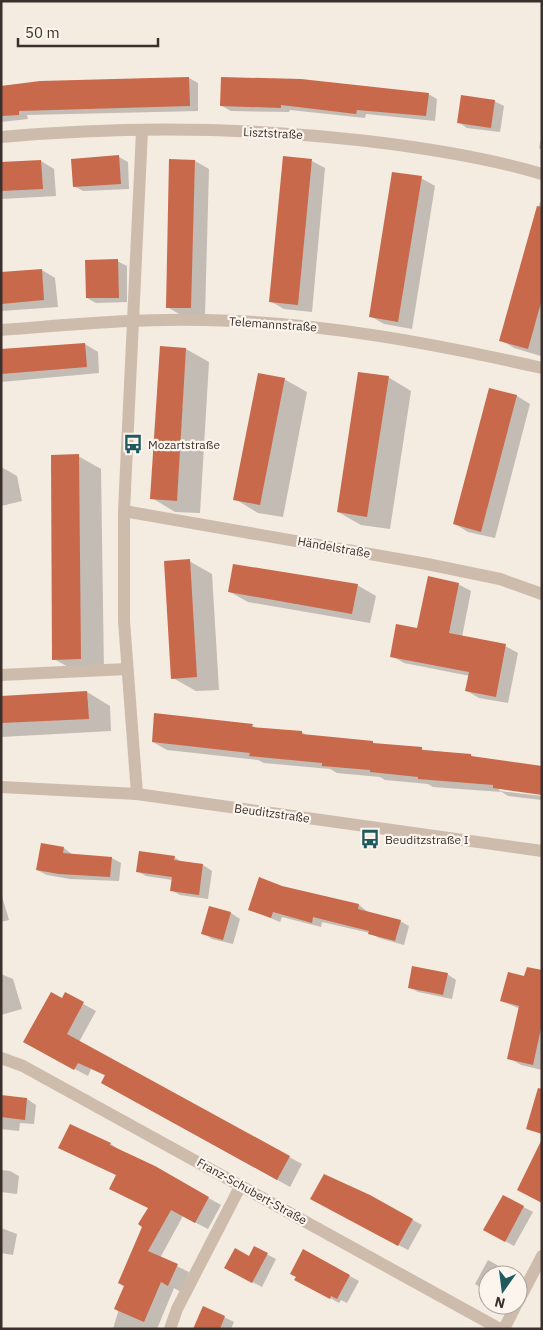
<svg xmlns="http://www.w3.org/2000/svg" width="543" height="1330" viewBox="0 0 543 1330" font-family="'IBM Plex Sans',sans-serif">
<rect width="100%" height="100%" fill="#f4ebe1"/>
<!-- shadow -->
<g fill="#0003">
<path d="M189,78L198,83V111L27,115L28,119L1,122V86L40,82Z"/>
<path d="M428,94L437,99L435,121L366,114L365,118L290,110L289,112L231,111L222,106Z"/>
<path d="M494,101L504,106L500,132L467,128L458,122Z"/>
<path d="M542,135V150L539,148Z"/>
<path d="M119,157L128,162L129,189L83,191L74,186Z"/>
<path d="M41,161L54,169L56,196L1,199V163Z"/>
<path d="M195,161L209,169L205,315H181L167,307Z"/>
<path d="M312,161L325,168L312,312L284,309L270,301Z"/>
<path d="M421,178L435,186L412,329L384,324L370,316Z"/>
<path d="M540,202H542L541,356L514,348L501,340Z"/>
<path d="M117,261L127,266V302L96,303L87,298Z"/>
<path d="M42,270L55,278L58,307L1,311V273Z"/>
<path d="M85,344L98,352L99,373L1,382V351Z"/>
<path d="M161,347L186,349L209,362L200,513L175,512L152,498Z"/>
<path d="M388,377L411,391L390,529L361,525L338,512Z"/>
<path d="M284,379L307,392L283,517L258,513L235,499Z"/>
<path d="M490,389L517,396L530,404L495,538L468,532L455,524Z"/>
<path d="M78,456L101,469L104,672H77L54,659Z"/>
<path d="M1,467L17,476L22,501L1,506Z"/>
<path d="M189,561L212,574L219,690L196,691L173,678Z"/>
<path d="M458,584L471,591L462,637L505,646L518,653L508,703L479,698L467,691L470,676L404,663L392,656Z"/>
<path d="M357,585L376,596L370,623L248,602L230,592Z"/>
<path d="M87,692L110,706L111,731L1,737V697Z"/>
<path d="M252,726L257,728L302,732L307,736L470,755L476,758L500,791L542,796V800L508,796L502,792L433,787L428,784L385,780L380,777L337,773L330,769L264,763L258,760L167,750L153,742Z"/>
<path d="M64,848L73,855L112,858L121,863L119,881L70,879L47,875L37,870Z"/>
<path d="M174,857L183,863L203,865L212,871L208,899L180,895L171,890L172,880L146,876L137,871Z"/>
<path d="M281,887L359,905L368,912L400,921L409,926L404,945L379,938L370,933L322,922L321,927L282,917L280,922L249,909Z"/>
<path d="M1,893L9,920L1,922Z"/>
<path d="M210,908L231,913L240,919L233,944L212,939L203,933Z"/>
<path d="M542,972V1070L521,1065L509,1058L520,1009L502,1001L525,978Z"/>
<path d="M1,974L13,979L22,1009L1,1015Z"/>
<path d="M447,974L456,980L452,999L418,992L409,987Z"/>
<path d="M65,994L96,1011L79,1042L302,1164L290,1187L102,1083L106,1076L91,1069L88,1076L37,1049Z"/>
<path d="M1,1097L27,1099L36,1105L34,1124L20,1123L19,1131L1,1129Z"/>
<path d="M111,1144L122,1152L155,1168L221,1205L208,1229L183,1216L160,1258L189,1272L181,1292L174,1288L157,1329H113L149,1208L110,1189L117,1175L60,1148L108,1151Z"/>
<path d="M1,1170L10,1171L19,1176L17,1194L1,1192Z"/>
<path d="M369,1196L422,1225L408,1250L321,1204Z"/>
<path d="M503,1196L533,1212L514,1246L485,1230Z"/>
<path d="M1,1228L17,1234L13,1255L1,1253Z"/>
<path d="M255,1248L276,1259L262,1287L235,1273L249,1257Z"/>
<path d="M303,1251L359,1281L347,1303L341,1300L339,1303L305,1284Z"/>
<path d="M488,1260L515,1275H488V1292L475,1284Z"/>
<path d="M204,1307L234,1322L231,1329H194Z"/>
</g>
<!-- building -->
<g fill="#c8694b">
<path d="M189,77L190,106L19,111V115L1,116V86L40,81Z"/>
<path d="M221,77L301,79L429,93L426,116L357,110L356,114L281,105V108L220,106Z"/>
<path d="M461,95L495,100L491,128L457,123Z"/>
<path d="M119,155L121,184L73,187L71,159Z"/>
<path d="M283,156L312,159L298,305L269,302Z"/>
<path d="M169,159L195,160L191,308H166Z"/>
<path d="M41,160L43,189L1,191V162Z"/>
<path d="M392,172L422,176L398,322L369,317Z"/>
<path d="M537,206L542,207V299L528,349L499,341Z"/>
<path d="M118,259L119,298H86L85,260Z"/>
<path d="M42,269L44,300L1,304V272Z"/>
<path d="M85,343L87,367L1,374V349Z"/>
<path d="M160,346L186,348L177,501L150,499Z"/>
<path d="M358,372L389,376L367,517L337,512Z"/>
<path d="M258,373L285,378L260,505L233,500Z"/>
<path d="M489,388L517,395L481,532L453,524Z"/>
<path d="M79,454L81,659L52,660L51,455Z"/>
<path d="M190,559L197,677L171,679L164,561Z"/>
<path d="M233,564L358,584L352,614L228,592Z"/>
<path d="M428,576L459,583L449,633L506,644L496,697L465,691L469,672L390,657L396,624L417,628Z"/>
<path d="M87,691L89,719L1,723V696Z"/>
<path d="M154,713L253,724L252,727L302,731V734L373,741V743L422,747V750L471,754V756L542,766V795L493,788V785L418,779V777L370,772V770L322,766V763L249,756L250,753L152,742Z"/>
<path d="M41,843L64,847L63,853L112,857L110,877L59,874L36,870Z"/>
<path d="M139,851L175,856L174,860L203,864L199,895L170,891L172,877L136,872Z"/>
<path d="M259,877L282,886L359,904L358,909L401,920L395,941L368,934L369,931L313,917L312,923L273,912L271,918L248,910Z"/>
<path d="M209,906L231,912L223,940L201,934Z"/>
<path d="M412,966L448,973L443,995L408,988Z"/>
<path d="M527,967L542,970V1024L533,1065L507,1059L519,1006L500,1001L508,972L524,976Z"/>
<path d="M51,992L62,998L65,992L84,1002L67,1034L290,1156L277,1180L101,1083L105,1075L78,1063L74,1070L23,1042Z"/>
<path d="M538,1088L542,1089V1134L526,1129Z"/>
<path d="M1,1095L27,1098L25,1120L1,1117Z"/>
<path d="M70,1124L111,1143L110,1145L155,1166L209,1197L195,1223L171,1210L148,1251L178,1264L168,1286L161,1282L144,1322L114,1309L124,1286L118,1283L142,1227L138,1224L148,1208L109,1189L116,1175L58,1148Z"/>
<path d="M542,1139V1203L517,1190Z"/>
<path d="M324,1174L370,1195L413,1219L398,1246L310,1199Z"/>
<path d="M503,1195L524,1206L505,1242L483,1230Z"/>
<path d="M254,1246L268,1253L252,1283L224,1268L235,1248L249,1256Z"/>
<path d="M303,1249L350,1275L337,1299L331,1296L330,1299L294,1280L296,1277L290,1274Z"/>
<path d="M203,1306L225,1316L220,1329H193Z"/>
</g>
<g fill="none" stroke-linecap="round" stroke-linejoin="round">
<!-- minor -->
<g stroke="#cdbbac" stroke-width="12">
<path d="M1,137C122,126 246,127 367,141C426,148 485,157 542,174"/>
<path d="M1,330C69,325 137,318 205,320C320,322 431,343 542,368"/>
<path d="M124,511L427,564L500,579L542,594"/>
<path d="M1,675L127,669"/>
<path d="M1,787L137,794L542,851"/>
<path d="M137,794L124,621V511L142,131"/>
<path d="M1,1058L23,1066L500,1329"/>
<path d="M518,1302L542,1256"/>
<path d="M170,1329L177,1309L241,1185"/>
<path d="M504,1329L516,1305"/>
</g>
</g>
<!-- icons -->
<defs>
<symbol id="bus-bare" viewBox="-9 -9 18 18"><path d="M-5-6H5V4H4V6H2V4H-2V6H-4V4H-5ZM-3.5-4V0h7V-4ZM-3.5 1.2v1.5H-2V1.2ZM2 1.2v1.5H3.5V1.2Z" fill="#1f5a5e" stroke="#fbf5ee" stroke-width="2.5" paint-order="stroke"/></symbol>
</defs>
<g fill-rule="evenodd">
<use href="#bus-bare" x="119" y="430" width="28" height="28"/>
<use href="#bus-bare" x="356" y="825" width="28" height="28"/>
</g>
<g text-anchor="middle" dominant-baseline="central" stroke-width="4.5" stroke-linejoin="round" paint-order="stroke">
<!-- street labels -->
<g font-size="12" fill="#3b302b" stroke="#fbf5ee">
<text transform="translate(273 133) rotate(3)">Lisztstraße</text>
<text transform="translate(273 324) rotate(4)">Telemannstraße</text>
<text transform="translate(334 547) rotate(10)">Händelstraße</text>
<text transform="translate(272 813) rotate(8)">Beuditzstraße</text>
<text transform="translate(252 1191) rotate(29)">Franz-Schubert-Straße</text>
</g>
<!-- poi labels -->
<g font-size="12" fill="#3b302b" stroke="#fbf5ee" text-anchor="start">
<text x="148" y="444">Mozartstraße</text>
<text x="385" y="839">Beuditzstraße I</text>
</g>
</g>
<!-- border -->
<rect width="543" height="1330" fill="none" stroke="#3b302b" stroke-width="5"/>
<!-- north arrow -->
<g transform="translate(503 1290) rotate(194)"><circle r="24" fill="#fbf5ee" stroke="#aea6a0"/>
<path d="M0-4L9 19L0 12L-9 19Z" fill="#1f5a5e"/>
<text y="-8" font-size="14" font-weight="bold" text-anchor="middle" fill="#3b302b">N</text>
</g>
<!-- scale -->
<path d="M18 38v8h140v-8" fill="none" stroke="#3b302b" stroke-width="2.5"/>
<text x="25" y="38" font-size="15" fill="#3b302b" stroke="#fbf5ee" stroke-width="4" paint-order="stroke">50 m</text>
</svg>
